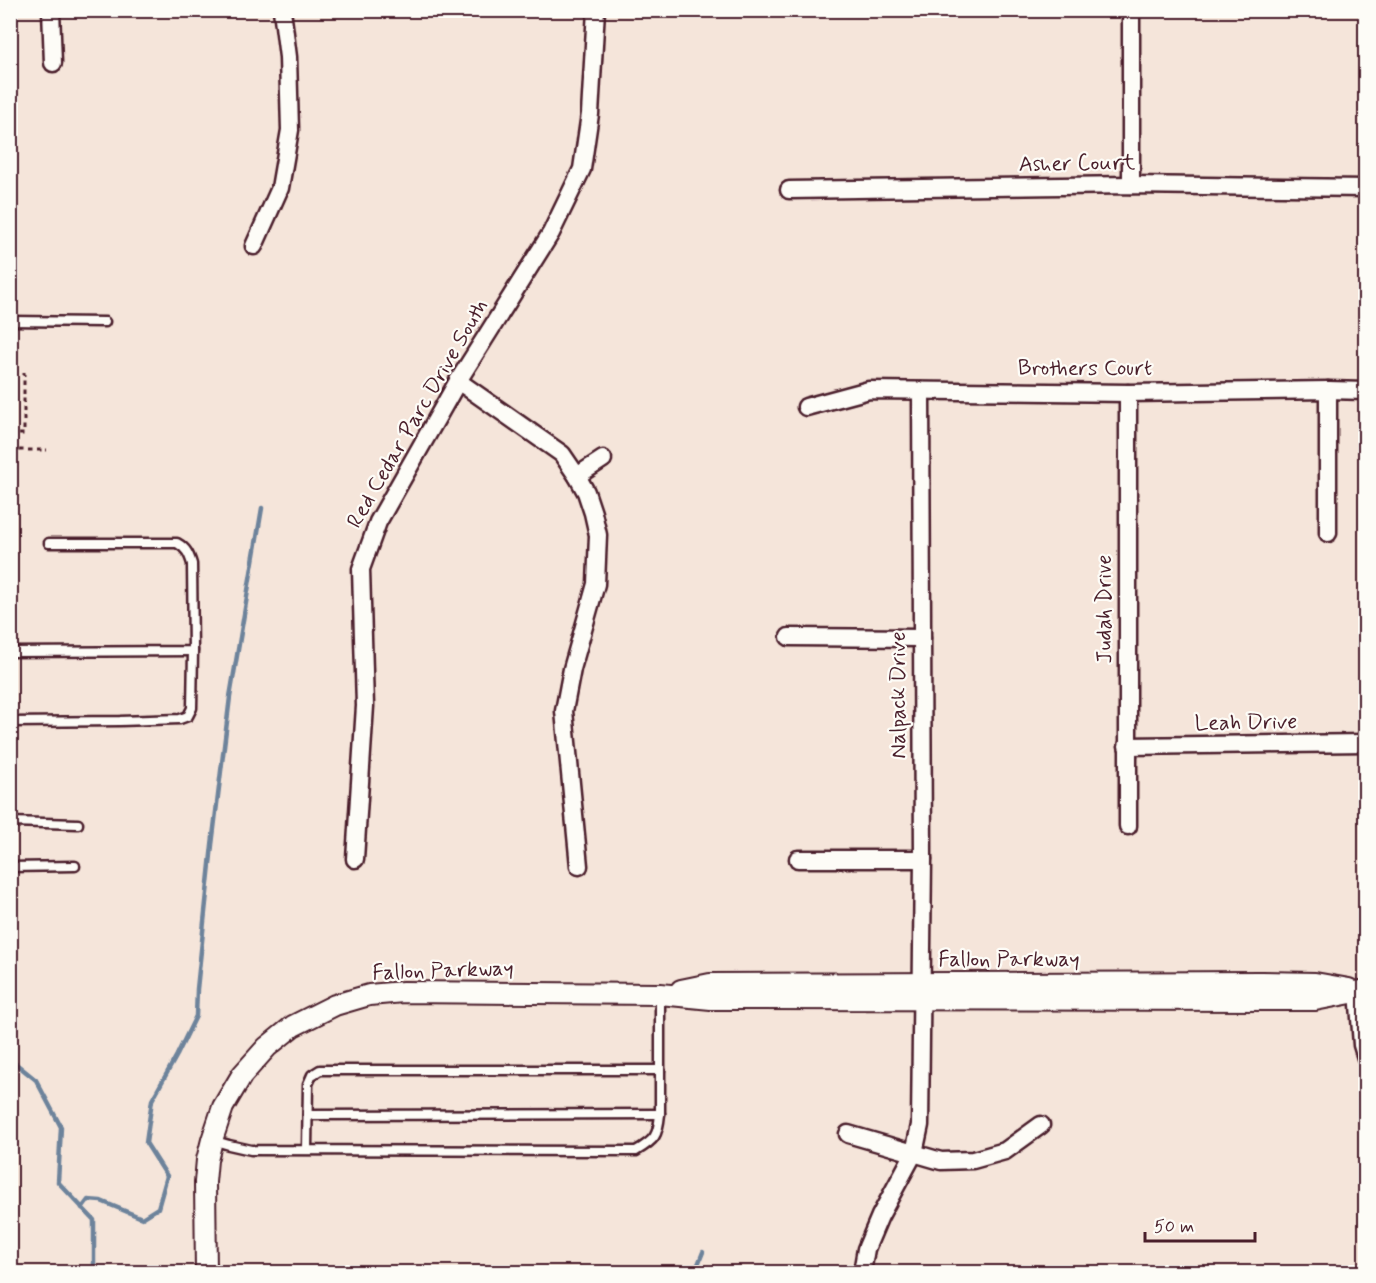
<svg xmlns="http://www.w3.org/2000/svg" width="1376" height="1283" viewBox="0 0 1376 1283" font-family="Mynerve,sans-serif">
<rect width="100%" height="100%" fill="#f5e5da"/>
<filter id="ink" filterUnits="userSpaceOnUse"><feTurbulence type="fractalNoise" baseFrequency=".0167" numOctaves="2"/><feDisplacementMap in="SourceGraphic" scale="12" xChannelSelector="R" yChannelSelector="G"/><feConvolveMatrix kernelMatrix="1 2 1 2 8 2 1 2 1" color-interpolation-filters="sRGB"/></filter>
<g filter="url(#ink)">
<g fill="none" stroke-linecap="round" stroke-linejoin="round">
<!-- stream -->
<g stroke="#6d839b" stroke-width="4.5">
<path d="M10,1059L36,1080L61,1127L58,1182L94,1220V1272"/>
<path d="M82,1208L88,1200L101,1201L142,1218L158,1208L167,1176L146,1143L152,1100L177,1055L196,1016L197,989L212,845L230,697L262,508"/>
<path d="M695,1272L703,1252"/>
</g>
<defs>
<g id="service">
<path d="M10,321L105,322"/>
<path d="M10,652L193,651L192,564C189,554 186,548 177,543H49"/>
<path d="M10,722L120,721L180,719L188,716L192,708L193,651"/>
<path d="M10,822L78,824"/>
<path d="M10,867L75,866"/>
<path d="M308,1115L660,1114"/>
<path d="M212,1140L229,1145L251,1150L636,1151C655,1140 658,1136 660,1114V994"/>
<path d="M307,1149L308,1084L312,1075L320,1070H660"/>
</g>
<g id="minor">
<path d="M51,10L53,63"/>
<path d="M1131,185V10"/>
<path d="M789,190L1131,185L1366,188"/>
<path d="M254,246L280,188L290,130L288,57L282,10"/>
<path d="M458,381L562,454L577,476L586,492L593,513L598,535L596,584L572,669L564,711L579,866"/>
<path d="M806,407L869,390L1128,393L1328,390L1366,391"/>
<path d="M577,476L603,459"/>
<path d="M1328,533V390"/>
<path d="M789,637L922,638"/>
<path d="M1127,746L1366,743"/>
<path d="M1128,826V393"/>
<path d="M355,859L365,706L361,569L378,522L458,381L551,233L582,169L590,114L596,10"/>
<path d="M798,859H923"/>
<path d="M1358,991L1362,1045L1366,1058"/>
<path d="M848,1134L941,1161L973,1160L1005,1151L1041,1125"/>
<path d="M862,1272L866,1249L880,1216L914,1153L920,1125L923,859L921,391"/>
</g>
<g id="tertiary">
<path d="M681,990L710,984L1261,982L1315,983L1349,989"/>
<path d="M206,1272L205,1182L207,1160L212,1140L223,1107L242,1075L267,1047L293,1026L335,1005L369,995L403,992L660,994L711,999L1315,1000L1366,990"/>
</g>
</defs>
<!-- service casing -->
<use href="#service" stroke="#4a1f2b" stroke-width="13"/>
<!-- minor casing -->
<use href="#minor" stroke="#4a1f2b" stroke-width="21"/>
<!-- tertiary casing -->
<use href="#tertiary" stroke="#4a1f2b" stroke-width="24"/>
<!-- path -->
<g stroke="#4a1f2b" stroke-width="3" stroke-dasharray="4.5 4.5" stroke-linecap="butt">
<path d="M10,434H24V372"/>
<path d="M10,450H47"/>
</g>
<!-- service -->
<use href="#service" stroke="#fdfcf7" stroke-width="8"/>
<!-- minor -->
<use href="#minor" stroke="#fdfcf7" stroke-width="16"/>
<!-- tertiary -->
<use href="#tertiary" stroke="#fdfcf7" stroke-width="20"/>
</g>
</g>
<g text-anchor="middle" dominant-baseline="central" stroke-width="4.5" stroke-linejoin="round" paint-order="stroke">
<!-- street labels -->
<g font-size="22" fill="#4a1f2b" stroke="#fdfcf7">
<text transform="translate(1077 164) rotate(-1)">Asher Court</text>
<text x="1085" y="369">Brothers Court</text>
<text transform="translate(418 414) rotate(-60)">Red Cedar Parc Drive South</text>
<text transform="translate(1105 609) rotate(-90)">Judah Drive</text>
<text transform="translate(899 695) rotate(-90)">Nalpack Drive</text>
<text transform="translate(1246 723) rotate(-1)">Leah Drive</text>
<text x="1009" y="960">Fallon Parkway</text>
<text transform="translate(443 971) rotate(-2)">Fallon Parkway</text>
</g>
</g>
<!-- margin -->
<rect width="1376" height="1283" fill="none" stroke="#fdfcf7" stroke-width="36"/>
<rect x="18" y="18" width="1340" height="1247" fill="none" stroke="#4a1f2b" stroke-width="2" filter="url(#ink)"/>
<!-- scale -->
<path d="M1145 1232v9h110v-9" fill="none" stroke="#4a1f2b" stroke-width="3"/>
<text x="1154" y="1232" font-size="18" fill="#4a1f2b" stroke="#fdfcf7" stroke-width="4.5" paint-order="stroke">50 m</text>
</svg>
